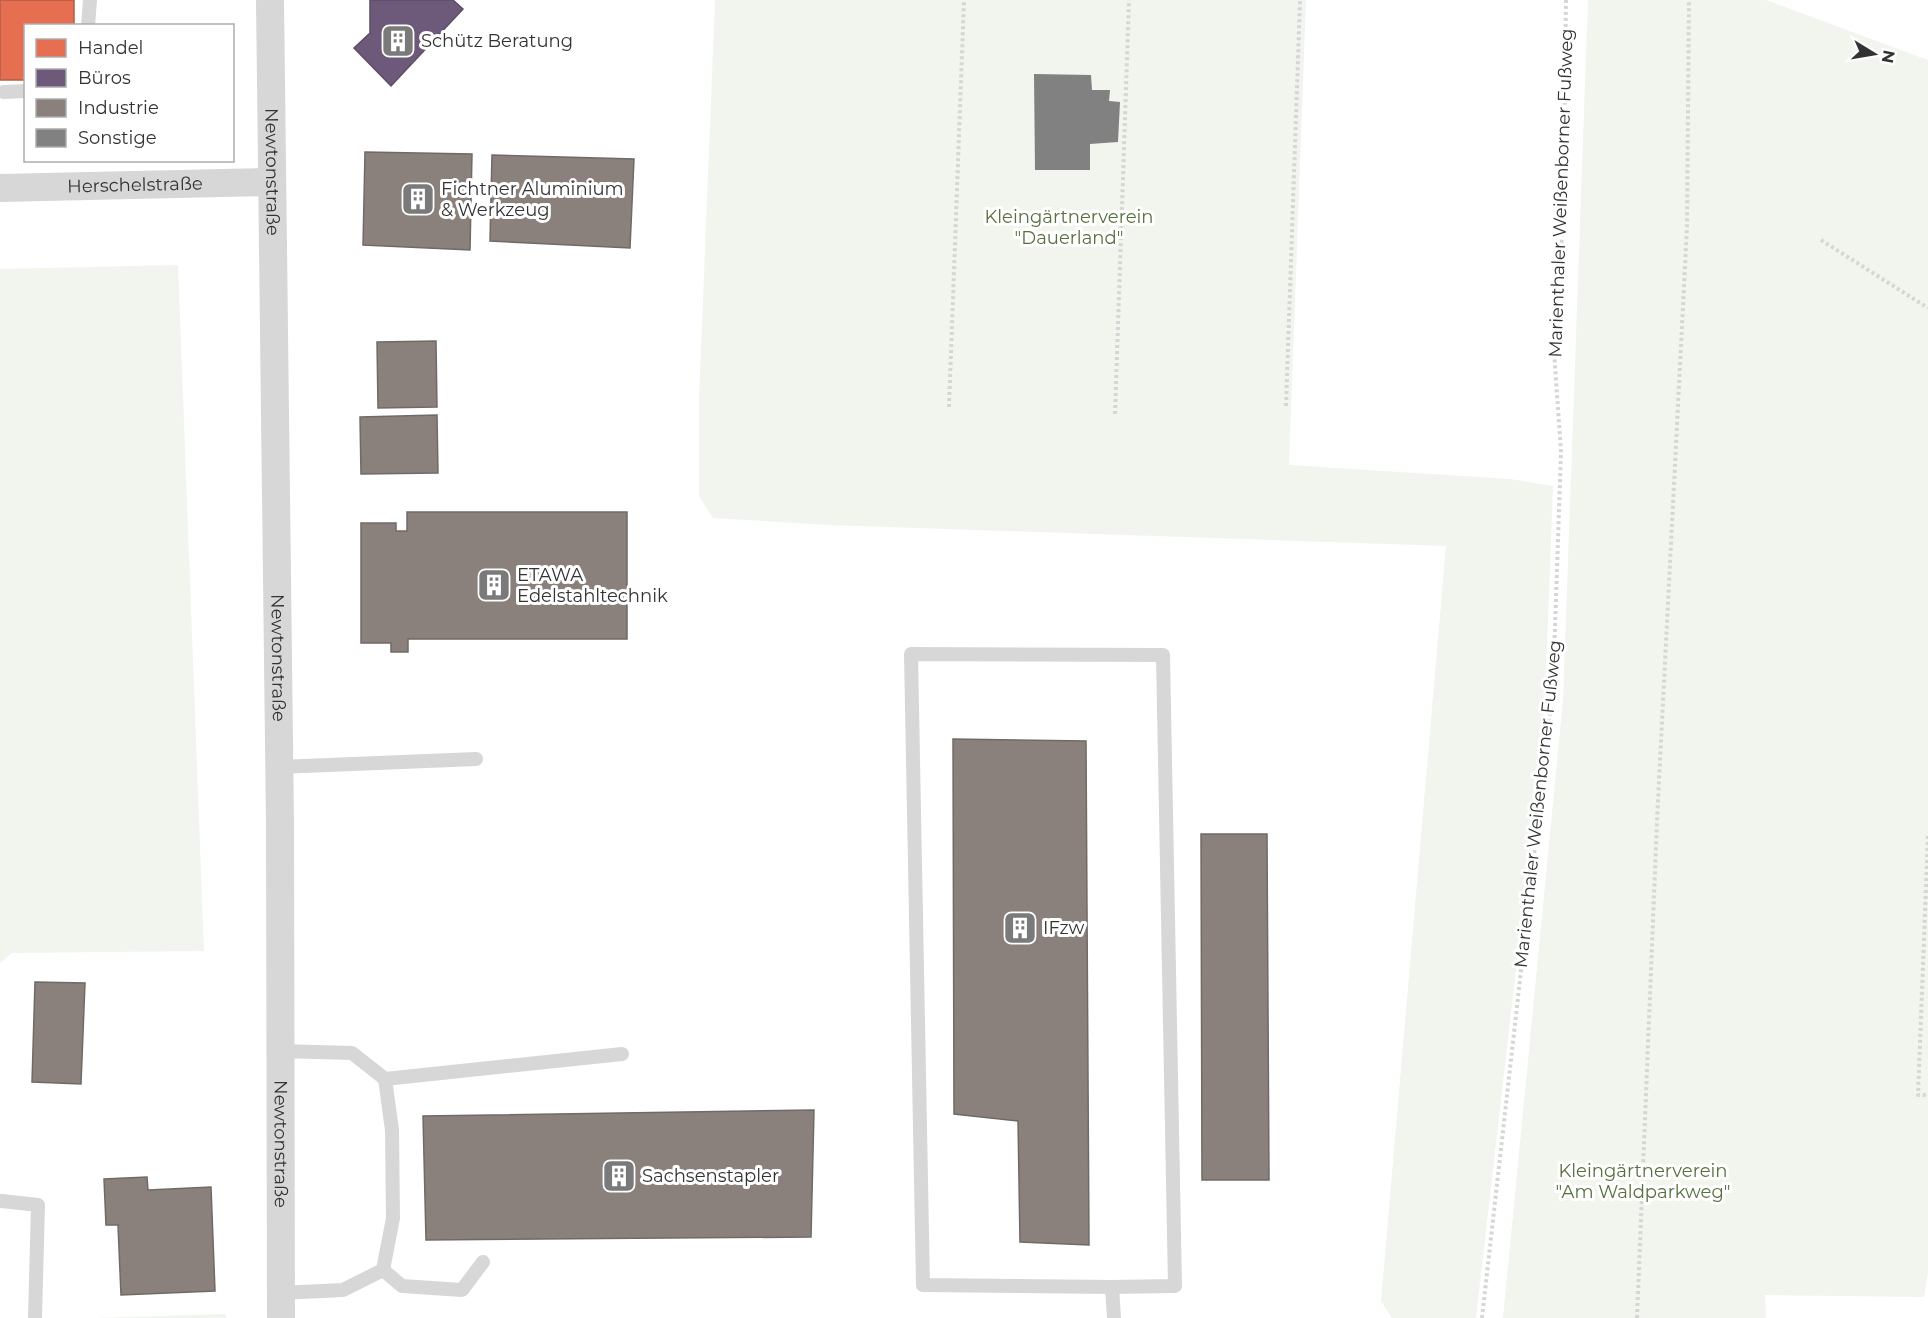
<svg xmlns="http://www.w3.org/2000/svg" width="1928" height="1318" viewBox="0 0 1928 1318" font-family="Montserrat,sans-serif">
<rect width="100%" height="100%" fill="#fff"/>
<!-- green -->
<g fill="#f1f5ed">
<path d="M715,0H1306L1289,465L1510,479L1553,486L1546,673L1541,751L1476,1318H1392L1381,1301L1446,546L830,525L713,518L699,496V400Z"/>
<path d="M1588,0H1766L1928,60V1273L1924,1297L1765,1295L1766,1318H1503L1563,700Z"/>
<path d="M178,265L204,951L12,953L0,963V269Z"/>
<path d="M225,1314L226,1318H95Z"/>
</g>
<!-- shops -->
<path fill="#e76f51" stroke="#b15d48" stroke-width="1.5" d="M0,0H74V26H26V80H0Z"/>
<!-- offices -->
<path fill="#6d597a" stroke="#5c4e65" stroke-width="1.5" d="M370,0H453L463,9L391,86L354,48L370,33Z"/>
<!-- industry -->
<g fill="#8a817c" stroke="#706a66" stroke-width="1.5">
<path d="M365,152L472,154L470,250L363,245Z"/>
<path d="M492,155L634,159L630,248L490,241Z"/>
<path d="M436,341L437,407L378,408L377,342Z"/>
<path d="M437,415L438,473L361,474L360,417Z"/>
<path d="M407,512H627V639H408V652H391V643H361V523H396V531H407Z"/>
<path d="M953,739L1086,741L1089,1245L1020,1242L1018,1121L954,1114Z"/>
<path d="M1201,834H1267L1269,1180H1202Z"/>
<path d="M35,982L85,983L81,1084L32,1082Z"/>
<path d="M814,1110L811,1237L426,1240L423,1116Z"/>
<path d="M147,1177L148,1190L211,1187L215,1291L121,1295L118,1225H106L104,1179Z"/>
</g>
<!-- building -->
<path fill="#818181" d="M1034,74L1091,75L1092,90H1110L1109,101L1120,102L1118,142L1090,144V170H1035Z"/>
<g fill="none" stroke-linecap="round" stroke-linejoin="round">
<!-- path -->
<g stroke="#d6d6d6" stroke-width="4" stroke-dasharray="3 3" stroke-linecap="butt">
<path d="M1821,240L1928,308"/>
<path d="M1286,406L1300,0"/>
<path d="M949,407L964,0"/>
<path d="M1115,414L1129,0"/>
<path d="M1928,836L1918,1095H1928"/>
<path d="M1482,1318L1553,686L1561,452L1553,337L1563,224L1566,0"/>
<path d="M1637,1318L1657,821L1687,227L1689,0"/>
</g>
<!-- lane -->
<g stroke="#d7d7d7" stroke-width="14">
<path d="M88,26L90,0"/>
<path d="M4,92L26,91"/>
<path d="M911,654L1163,655L1175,1286L1112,1287L923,1285Z"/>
<path d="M279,767L476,759"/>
<path d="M280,1051L352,1053L385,1079L392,1130L393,1218L383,1270L343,1290L280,1293"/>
<path d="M385,1079L622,1054"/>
<path d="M2,1201L38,1205L35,1318"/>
<path d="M383,1270L402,1286L462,1290L483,1262"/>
<path d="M1112,1287L1114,1318"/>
</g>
<!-- street -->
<g stroke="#d7d7d7" stroke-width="28">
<path id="s1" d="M270,0L280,825L281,1318"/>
<path id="s2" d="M0,188L271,182"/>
</g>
</g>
<!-- icons -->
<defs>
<symbol id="building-square" viewBox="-11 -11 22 22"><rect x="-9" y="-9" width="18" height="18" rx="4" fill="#7a7a7a" stroke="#fff"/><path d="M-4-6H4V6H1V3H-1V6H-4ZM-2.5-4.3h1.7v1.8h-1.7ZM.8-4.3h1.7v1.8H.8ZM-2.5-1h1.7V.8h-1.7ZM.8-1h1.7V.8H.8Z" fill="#fff"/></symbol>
</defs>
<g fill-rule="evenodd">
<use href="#building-square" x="379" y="22" width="38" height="38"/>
<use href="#building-square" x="399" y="180" width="38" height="38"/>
<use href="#building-square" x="475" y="566" width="38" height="38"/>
<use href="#building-square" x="1001" y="909" width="38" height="38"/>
<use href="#building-square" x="600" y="1157" width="38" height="38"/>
</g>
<g text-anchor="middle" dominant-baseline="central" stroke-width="6" stroke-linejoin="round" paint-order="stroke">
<!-- poi labels -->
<g font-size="18" fill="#333" stroke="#fff" text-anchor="start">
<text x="421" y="41">Schütz Beratung</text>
<text x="441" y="189">Fichtner Aluminium<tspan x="441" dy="21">&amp; Werkzeug</tspan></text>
<text x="517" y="575">ETAWA<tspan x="517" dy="21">Edelstahltechnik</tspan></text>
<text x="1043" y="928">IFzw</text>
<text x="642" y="1176">Sachsenstapler</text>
</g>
<!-- street labels -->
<g font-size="18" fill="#333" stroke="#fff">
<text stroke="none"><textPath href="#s1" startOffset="172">Newtonstraße</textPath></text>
<text stroke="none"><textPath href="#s2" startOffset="135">Herschelstraße</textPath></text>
<text transform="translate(1561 193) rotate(-88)">Marienthaler Weißenborner Fußweg</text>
<text stroke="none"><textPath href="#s1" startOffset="658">Newtonstraße</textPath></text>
<text transform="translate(1538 804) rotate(-84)">Marienthaler Weißenborner Fußweg</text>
<text stroke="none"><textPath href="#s1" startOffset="1144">Newtonstraße</textPath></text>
</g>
<!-- park labels -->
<g font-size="18" fill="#56703f" stroke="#fff">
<text x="1069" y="217">Kleingärtnerverein<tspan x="1069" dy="21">"Dauerland"</tspan></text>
<text x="1643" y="1171">Kleingärtnerverein<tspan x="1643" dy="21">"Am Waldparkweg"</tspan></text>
</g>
</g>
<!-- legend -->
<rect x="24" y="24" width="210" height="138" fill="#ffffff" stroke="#adadad" stroke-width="1.5"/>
<rect x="36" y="39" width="30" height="18" fill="#e76f51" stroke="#adadad" stroke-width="1.5"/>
<text x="78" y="54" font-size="18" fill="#333333">Handel</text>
<rect x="36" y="69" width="30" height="18" fill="#6d597a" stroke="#adadad" stroke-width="1.5"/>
<text x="78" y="84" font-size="18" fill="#333333">Büros</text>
<rect x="36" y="99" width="30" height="18" fill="#8a817c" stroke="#adadad" stroke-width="1.5"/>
<text x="78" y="114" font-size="18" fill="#333333">Industrie</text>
<rect x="36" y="129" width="30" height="18" fill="#818181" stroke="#adadad" stroke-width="1.5"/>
<text x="78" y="144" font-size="18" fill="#333333">Sonstige</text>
<!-- north arrow -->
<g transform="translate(1874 54) rotate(101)" stroke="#ffffff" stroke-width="4.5" paint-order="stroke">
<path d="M0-4.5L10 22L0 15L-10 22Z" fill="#333333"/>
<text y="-9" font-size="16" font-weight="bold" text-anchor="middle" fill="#333333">N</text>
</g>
</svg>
